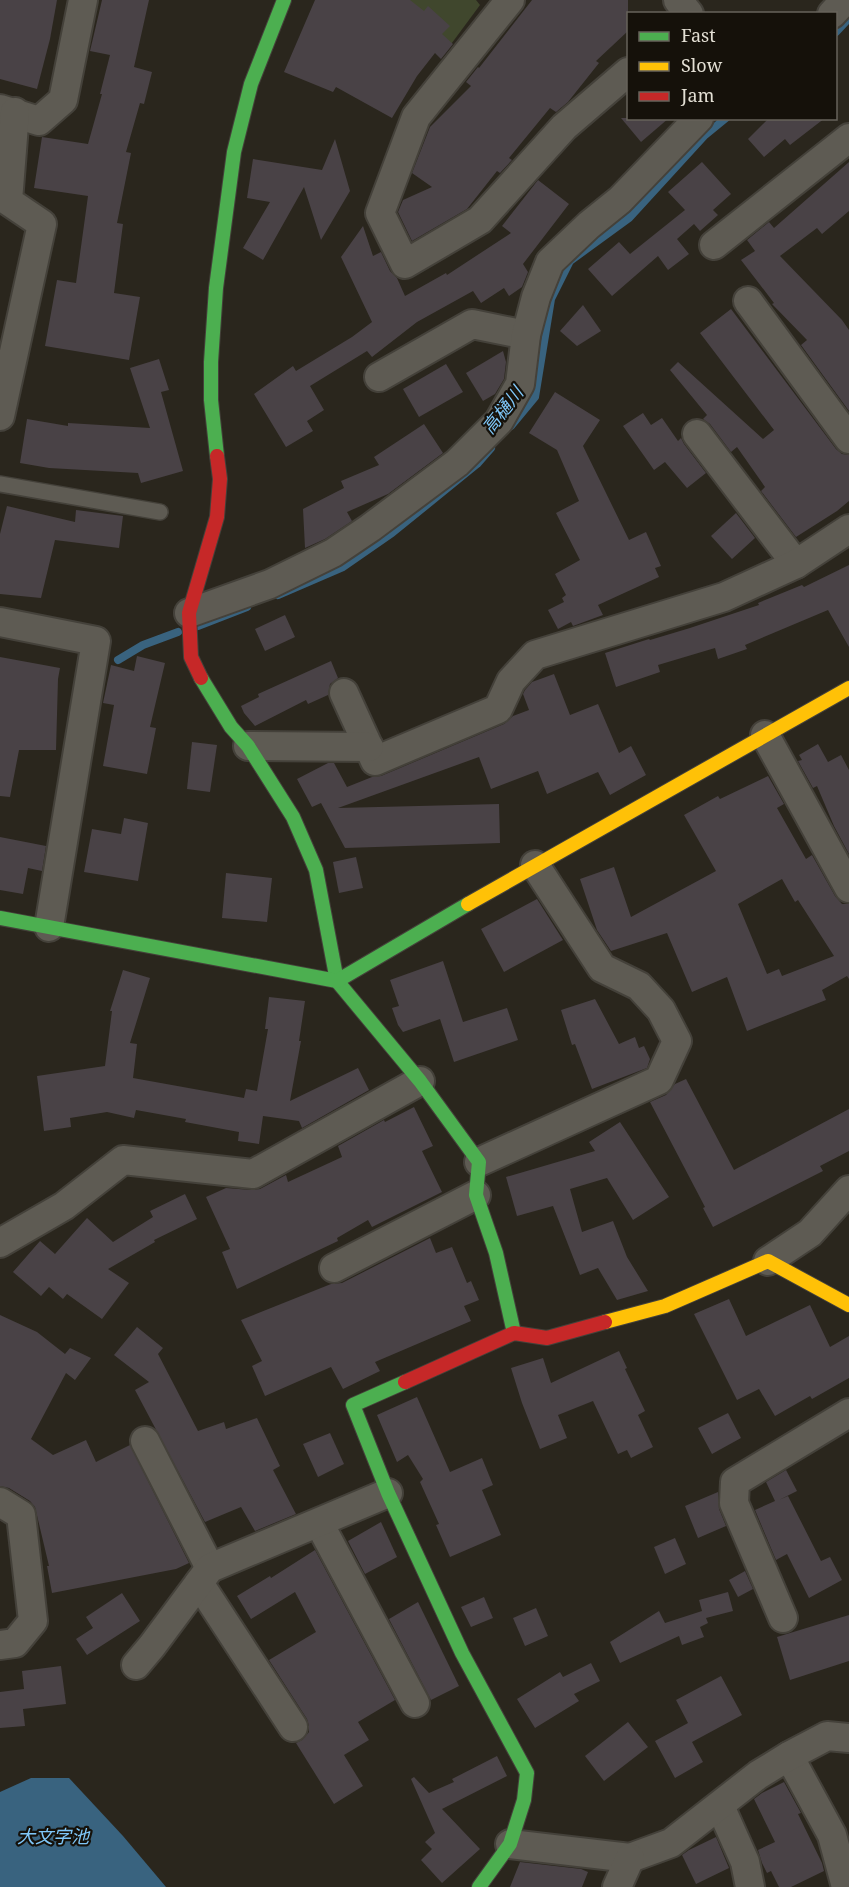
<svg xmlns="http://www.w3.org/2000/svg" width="849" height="1887" viewBox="0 0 849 1887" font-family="'Noto Serif','Noto Sans JP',serif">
<rect width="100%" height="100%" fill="#2a261d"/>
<!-- green -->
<path fill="#40472d" d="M404,0H476L480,5L446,51Z"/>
<!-- water -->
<path fill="#39637f" d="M31,1778H69L123,1836L166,1887H0V1792Z"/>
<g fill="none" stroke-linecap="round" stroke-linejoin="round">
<!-- stream -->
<g stroke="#39637f" stroke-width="8">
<path d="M836,32L849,18"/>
<path d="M511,426L535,397L551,299L570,261L629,218L704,136L726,118"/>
<path d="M278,595L343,567L392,533L477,464L491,448"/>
<path d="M198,626L247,607"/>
<path d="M118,660L143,645L178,632"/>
</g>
</g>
<!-- building -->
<g fill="#494246" fill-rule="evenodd">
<path d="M0,0H57L50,39L37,89L0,79Z"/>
<path d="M102,0H149L134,67L152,72L144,104L140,103L126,152L131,153L117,223L123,224L114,293L140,297L129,360L45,346L57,280L76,283L88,196L34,188L42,137L88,144L102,94H100L110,55L90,51Z"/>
<path d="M315,0H410L424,11L428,6L450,26L442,34L453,44L441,59L435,53L417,76L392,118L336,87L333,92L284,72Z"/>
<path d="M532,0H628V31L596,61L599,63L568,102L556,112L550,108L509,158L512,160L500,173L497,171L467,209L412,241L398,212L403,200L432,187L412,173L430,127L471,86L466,82L478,67L479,68Z"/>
<path d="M621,118H669L641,142Z"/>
<path d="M769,118H825L790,145L785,139L764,157L748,139Z"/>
<path d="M335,139L350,191L321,240L304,187L263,260L243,248L270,202L247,198L253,159L322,170Z"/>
<path d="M702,162L731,194L713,210L718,215L700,231L694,224L677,239L689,254L668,270L658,256L612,296L588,269L619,242L630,254L685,210L668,192Z"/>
<path d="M849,162V211L822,234L817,228L780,256L842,320L849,330V411L801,345L807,340L772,304L774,303L741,260L755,251L747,240L769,222L774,228Z"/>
<path d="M538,180L569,204L523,264L528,272L522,287L509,296L504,288L481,303L473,291L417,322L372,357L367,351L310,386L324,410L307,421L313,431L286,447L254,394L293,366L296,371L352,337L372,322L341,257L363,226L373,256L381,252L390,271L397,278L405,296L446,273L447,275L511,233L502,226Z"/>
<path d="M583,305L601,331L577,346L560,331Z"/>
<path d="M731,309L836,449L842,454L849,455V501L837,511L796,537L761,491L765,487L737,447L731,452L710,424L703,419L707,415L670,370L678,362L763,439L774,430L700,333Z"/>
<path d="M503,351L506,362L504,379L495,394L483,401L466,373Z"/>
<path d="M159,359L169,390L161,392L183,471L141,483L138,473L49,468L20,463L27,419L68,426V423L150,428L130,368Z"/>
<path d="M446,364L463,392L419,417L403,389Z"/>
<path d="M555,392L600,420L583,446L629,540L646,532L661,566L655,568L659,577L598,605L603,615L573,626L571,622L558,629L548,610L564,602L562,598L566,595L555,574L580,560L556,513L579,501L557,450L529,433Z"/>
<path d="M643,413L651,425L662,418L678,441L681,438L684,444L706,473L687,488L665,462L654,470L623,426Z"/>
<path d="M424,424L443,453L388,494L347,512L352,521L325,539L305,548L303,509L344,488L341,481L379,465L374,457Z"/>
<path d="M7,506L75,522L76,510L123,516L119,548L55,540L41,598L0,594V534Z"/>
<path d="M736,513L755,538L732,559L711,536Z"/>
<path d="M849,565V647L828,610L745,645L747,649L718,659L715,648L658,665L660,672L616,687L605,653L649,639L650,640L690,628L759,605L758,603L802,585L804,587Z"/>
<path d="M285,615L295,637L265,651L255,629Z"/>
<path d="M137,656L165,663L150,727L156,728L147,774L103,766L114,705L103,703L111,665L134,671Z"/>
<path d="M0,657L60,668L58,679L56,750H19L10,797L0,796Z"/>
<path d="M331,661L338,678L330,684L328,695L308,704L306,700L255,726L244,713L241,706L259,697L258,694Z"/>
<path d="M554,674L570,715L598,704L619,753L631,746L646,775L610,795L598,772L547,794L538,771L491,789L479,757L338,808L499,804L500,843L345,848L321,803L312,807L297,779L328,763H334L347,787L372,777L381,776L504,724L513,716L529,710L523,694L525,690L532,682Z"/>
<path d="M192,742L217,745L210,792L187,789Z"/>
<path d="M818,744L828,762L841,755L849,770V854L834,826L817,786L813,788L798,761L802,760L799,755Z"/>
<path d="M768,776L784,804L777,808L806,859L812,855L835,896L842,904H849V979L847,976L822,990L826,1000L747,1031L727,977L692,992L667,933L611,951L597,930L580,879L614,867L631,917L716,871L684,815L718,796L720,799ZM782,879L795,902L798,900L834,956L782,976L779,969L767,974L738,904Z"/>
<path d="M124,818L148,823L138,881L84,872L92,829L121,834Z"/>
<path d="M0,837L46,846L42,871L28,868L23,894L0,890Z"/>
<path d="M356,857L363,888L339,893L333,862Z"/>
<path d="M226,873L272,878L267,922L222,918Z"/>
<path d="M537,899L563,940L504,972L481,929Z"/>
<path d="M443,961L463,1022L507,1008L518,1040L454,1062L440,1019L403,1032L398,1025L392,1008L399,1006L390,980Z"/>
<path d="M123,970L150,978L130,1043L137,1044L133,1078L244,1098L246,1089L257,1091L268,1029H265L269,997L305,1001L299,1041H301L290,1101L358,1068L369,1090L302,1128L299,1121L263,1116L259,1144L238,1141L239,1132L185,1122L186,1119L136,1110L134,1118L107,1112L70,1118L71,1127L44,1131L37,1076L105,1066L112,1011H110Z"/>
<path d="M595,999L619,1044L635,1037L639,1048L644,1046L650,1059L647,1068L592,1089L575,1044L572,1045L561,1010Z"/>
<path d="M686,1079L734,1170L849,1109V1151L820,1166L823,1171L713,1227L703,1208L705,1207L650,1102L666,1095L675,1084Z"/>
<path d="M414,1107L433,1146L422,1151L442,1192L372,1227L368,1220L337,1238L338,1241L237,1289L222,1252L230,1249L206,1197L226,1188L251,1190L260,1189L286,1175L288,1182L342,1157L338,1146L384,1120L385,1122Z"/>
<path d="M620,1122L669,1197L633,1220L607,1178L570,1189L582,1232L613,1221L627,1257L648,1291L617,1300L598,1268L580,1275L553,1206L517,1216L506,1177L595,1151L589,1142Z"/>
<path d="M185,1194L197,1219L154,1240L155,1242L108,1269L129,1283L102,1319L67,1294L63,1299L49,1287L41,1296L13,1272L40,1241L55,1254L87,1218L113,1242L153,1217L150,1211Z"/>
<path d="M430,1238L436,1253L452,1247L467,1283L471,1281L479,1300L464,1306L471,1321L375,1362L380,1371L343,1389L331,1367L265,1396L252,1366L262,1361L241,1320L331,1284L342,1283Z"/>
<path d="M729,1299L746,1336L810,1305L830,1347L849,1336V1378L812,1399L810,1396L775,1416L759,1389L737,1400L694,1314Z"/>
<path d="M0,1315L37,1332L65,1354L70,1348L91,1358L75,1380L66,1373L31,1439L53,1455L86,1440L96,1462L130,1445L189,1563L176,1569L52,1593L47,1566H49L35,1507L30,1501L9,1488L0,1486Z"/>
<path d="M137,1327L163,1348L158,1354L198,1431L224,1422L226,1429L257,1418L280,1466L273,1470L296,1514L255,1531L241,1507L205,1522L135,1390L149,1382L114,1355Z"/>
<path d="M619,1351L627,1368L625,1369L645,1411L638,1415L653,1447L631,1458L627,1450L618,1454L593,1401L558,1415L567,1438L540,1449L522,1403L511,1368L543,1358L551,1383Z"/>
<path d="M417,1397L450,1472L482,1458L493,1485L482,1490L501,1535L450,1557L436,1525L439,1524L420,1482L423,1479L408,1455L397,1462L377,1415Z"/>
<path d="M728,1413L741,1438L712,1454L698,1428Z"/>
<path d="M330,1433L344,1464L318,1477L303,1444Z"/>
<path d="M786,1470L797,1491L779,1500L788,1496L821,1561L830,1557L842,1580L809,1598L787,1554L776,1560L755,1510L775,1501L766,1482Z"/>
<path d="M718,1492L719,1509L726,1526L698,1538L685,1506Z"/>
<path d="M381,1522L397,1557L365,1574L348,1541Z"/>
<path d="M675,1538L686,1564L665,1574L654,1547Z"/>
<path d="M315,1550L395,1700L358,1722L369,1740L344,1755L363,1786L334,1804L296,1743L302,1740L309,1732V1726L307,1719L269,1660L316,1632L295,1592L251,1619L237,1596L270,1576L271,1578Z"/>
<path d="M745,1571L753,1589L738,1597L729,1580Z"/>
<path d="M728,1592L733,1611L706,1618L708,1623L700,1627L704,1637L682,1645L679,1636L620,1663L610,1642L659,1611L665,1623L702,1611L699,1600Z"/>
<path d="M122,1593L140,1621L87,1655L76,1639L93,1628L86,1617Z"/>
<path d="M484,1597L493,1618L471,1627L461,1607Z"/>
<path d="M418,1602L459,1686L431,1700L389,1619Z"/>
<path d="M536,1608L548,1636L525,1646L513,1618Z"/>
<path d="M849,1615V1661L790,1680L777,1637Z"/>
<path d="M591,1663L600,1681L574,1694L579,1701L535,1728L517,1699L560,1672L563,1677Z"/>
<path d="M61,1666L66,1704L23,1709L25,1726L0,1728V1692L24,1689L22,1671Z"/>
<path d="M721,1676L742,1715L692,1742L703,1762L675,1778L655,1741L688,1723L676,1700Z"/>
<path d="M628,1722L648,1747L604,1781L585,1756Z"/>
<path d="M497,1756L507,1776L442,1809L480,1849L442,1883L421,1860L432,1849L425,1842L435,1833L411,1779L414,1777L429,1793L454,1782L452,1779Z"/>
<path d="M784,1782L801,1813L798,1814L822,1863L824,1871L791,1887H779L771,1871L767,1873L762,1863L758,1850L775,1842L754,1799L762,1793Z"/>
<path d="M716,1837L729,1868L696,1884L682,1855L689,1850Z"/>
<path d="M520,1862L581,1869L588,1872L582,1887H510Z"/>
</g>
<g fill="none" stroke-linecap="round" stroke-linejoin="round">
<defs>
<path id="lane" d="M0,484L160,512"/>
<g id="street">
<path d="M510,0L416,117L380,213L405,264L480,220L564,127L628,72"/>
<path d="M678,0L689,14"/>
<path d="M832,14L845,0"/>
<path d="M0,109L39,121L63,100L83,0"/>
<path d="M714,245L849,138"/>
<path d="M748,301L849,439"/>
<path d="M379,377L472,324L526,335"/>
<path d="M0,416L42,224L8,201L15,112"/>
<path d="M697,434L796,564"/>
<path d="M189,613L270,584L333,553L370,528L457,463L499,421L520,384L526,335L536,297L550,262L589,225L620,200L699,118"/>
<path d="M0,622L96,641L49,927"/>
<path d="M344,693L375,761L498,709L511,681L535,655L724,597L796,564L849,529"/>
<path d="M765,735L849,888"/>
<path d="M248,746L369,747"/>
<path d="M479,1162L659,1080L677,1041L661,1010L639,986L602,968L535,865"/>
<path d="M0,1243L64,1206L123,1160L253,1174L420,1081"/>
<path d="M768,1261L810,1233L849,1190"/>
<path d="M334,1268L476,1195"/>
<path d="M145,1441L210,1568"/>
<path d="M0,1502L21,1515L33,1621L15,1643L0,1645"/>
<path d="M319,1523L415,1703"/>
<path d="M199,1583L293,1727"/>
<path d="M783,1618L734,1503L735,1482L849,1413"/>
<path d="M136,1665L152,1646L210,1568L388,1493"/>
<path d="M789,1756L832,1835L846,1887"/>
<path d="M720,1806L745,1862L750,1887"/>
<path d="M510,1844L630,1858L671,1843L758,1775L789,1756L827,1736L849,1738"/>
<path d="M617,1887L630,1858"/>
</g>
<g id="fast">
<path d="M217,456L211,400V362L216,288L234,152L251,84L284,0"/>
<path d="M201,678L231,727L248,746L293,817L316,870L337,981L420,1081L479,1162L476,1195L496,1253L514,1333"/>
<path d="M0,918L337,981L468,904"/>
<path d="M405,1382L353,1405L388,1493L462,1653L527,1773L524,1800L510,1844L479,1887"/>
</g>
<g id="slow">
<path d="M468,904L849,688"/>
<path d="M605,1322L665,1306L768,1261L849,1305"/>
</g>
<g id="jam">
<path d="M201,678L191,657L189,613L217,517L220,479L217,456"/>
<path d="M405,1382L514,1333L547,1338L605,1322"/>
</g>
</defs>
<!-- lane casing -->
<use href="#lane" stroke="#44413a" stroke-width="18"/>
<!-- street casing -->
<use href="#street" stroke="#44413a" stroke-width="32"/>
<!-- fast casing -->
<use href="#fast" stroke="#44413a" stroke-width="16"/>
<!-- slow casing -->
<use href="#slow" stroke="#44413a" stroke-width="16"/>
<!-- jam casing -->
<use href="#jam" stroke="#44413a" stroke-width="16"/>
<!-- lane -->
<use href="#lane" stroke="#5e5b53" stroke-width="15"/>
<!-- street -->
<use href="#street" stroke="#5e5b53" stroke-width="28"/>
<!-- fast -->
<use href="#fast" stroke="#4caf50" stroke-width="14"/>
<!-- slow -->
<use href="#slow" stroke="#ffc107" stroke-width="14"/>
<!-- jam -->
<use href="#jam" stroke="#c62828" stroke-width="14"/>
</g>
<g text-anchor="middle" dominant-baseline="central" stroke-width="4.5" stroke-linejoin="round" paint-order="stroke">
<!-- water labels -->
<g font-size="18" font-style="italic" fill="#7fc7f9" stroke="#15110a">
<text transform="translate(502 410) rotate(-52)">高樋川</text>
<text x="53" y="1836">大文字池</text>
</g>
</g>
<!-- legend -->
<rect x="627" y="12" width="210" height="108" fill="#15110a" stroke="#67635b" stroke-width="1.5"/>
<rect x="639" y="32" width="30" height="9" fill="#4caf50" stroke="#67635b" stroke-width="1.5"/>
<text x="681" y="42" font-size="18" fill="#e3dfd4">Fast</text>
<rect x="639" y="62" width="30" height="9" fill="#ffc107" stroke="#67635b" stroke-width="1.5"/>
<text x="681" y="72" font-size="18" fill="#e3dfd4">Slow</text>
<rect x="639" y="92" width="30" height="9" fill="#c62828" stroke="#67635b" stroke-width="1.5"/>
<text x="681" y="102" font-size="18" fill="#e3dfd4">Jam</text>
</svg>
